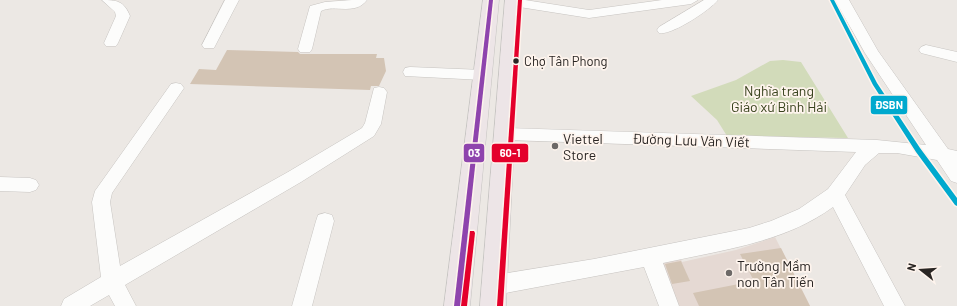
<svg xmlns="http://www.w3.org/2000/svg" width="957" height="306" viewBox="0 0 957 306" font-family="Barlow,sans-serif">
<rect width="100%" height="100%" fill="#ece8e4"/>
<!-- built -->
<path fill="#e5d9d3" d="M775,237L810,306H677L659,261L679,255L682,262L736,250Z"/>
<!-- green -->
<path fill="#d2dbba" d="M783,60L801,62L848,138L727,136L717,120L691,96L736,80L770,61Z"/>
<!-- building -->
<g fill="#d3c4b4">
<path d="M227,50L298,52L300,54H377L376,58H384L386,71L379,86H371L370,90L190,84L199,69L216,70Z"/>
<path d="M781,248L810,306H699L693,293L754,281L740,254Z"/>
<path d="M681,261L690,281L672,284L665,264Z"/>
</g>
<g fill="none" stroke-linecap="round" stroke-linejoin="round">
<defs>
<g id="minor">
<path d="M102,0C117,0 124,1 130,16L118,43L116,46H106L104,43L116,16L115,12Z"/>
<path d="M225,0H239L214,48H204L202,45Z"/>
<path d="M352,0H367C355,16 335,4 321,11L312,49L310,52H300L298,49L310,6L325,2Z"/>
<path d="M508,0H525L589,10L662,0H698L691,4L589,18L513,6L508,5L506,2Z"/>
<path d="M704,0H718C710,10 671,36 659,33L657,30L659,27Z"/>
<path d="M835,0H849L878,51L948,149L957,151V183L951,181L937,160L897,153H879L865,165L845,195L905,306H884L833,207C784,243 721,250 663,263L679,306H659L644,267L495,295L488,292L485,285L488,278L495,275L594,259L749,228L771,221L799,209L828,189L856,152L505,140L499,138L497,134L499,130L505,128L877,140L926,145L865,53Z"/>
<path d="M926,45L957,52V62L921,53L919,50L921,47Z"/>
<path d="M410,67L483,70L488,71L490,75L488,79L483,80L405,76L403,72L405,68Z"/>
<path d="M176,83L181,84L184,88L112,193L110,202L120,266L288,172L362,128L365,123L374,88L379,87L384,88L387,92L381,124L374,136L301,182L125,285L136,306H115L109,295L90,306H61L64,299L101,277L92,202L95,191L171,84Z"/>
<path d="M0,177L30,178L36,180L39,185L36,190L30,192L0,191Z"/>
<path d="M325,213L332,215L334,221L312,306H292L316,221L318,215Z"/>
</g>
<g id="major">
<path d="M483,0H499L470,306H444Z"/>
<path d="M505,0H521L506,306H480Z"/>
</g>
</defs>
<!-- minor casing -->
<use href="#minor" stroke="#c7c4c1" stroke-width="1"/>
<!-- major casing -->
<use href="#major" stroke="#c5c3c1" stroke-width="1"/>
<!-- minor -->
<use href="#minor" fill="#fcfcfb" fill-rule="evenodd"/>
<!-- major -->
<use href="#major" fill="#ede5e7" fill-rule="evenodd"/>
<defs>
<path id="bus-1" d="M489,0H493L460,306H454Z"/>
<g id="bus-2">
<path d="M518,0H522L503,306H497Z"/>
<path d="M470,231H474L475,233L467,306H461Z"/>
</g>
</defs>
<!-- bus-1 casing -->
<use href="#bus-1" stroke="#fef4ed" stroke-width="3"/>
<!-- bus-2 casing -->
<use href="#bus-2" stroke="#fef4ed" stroke-width="3"/>
<!-- bus-1 -->
<use href="#bus-1" fill="#8e44ad" fill-rule="evenodd"/>
<!-- bus-2 -->
<use href="#bus-2" fill="#e4002b" fill-rule="evenodd"/>
<defs>
<path id="rail-1" d="M830,0H834L877,83L920,148L957,198V206L955,205L916,152L873,85Z"/>
</defs>
<!-- rail-1 casing -->
<use href="#rail-1" stroke="#fef4ed" stroke-width="3"/>
<!-- rail-1 -->
<use href="#rail-1" fill="#00a9ce" fill-rule="evenodd"/>
</g>
<!-- markers -->
<circle fill="#292523" stroke="#fef4ed" stroke-width="1.5" cx="516" cy="61" r="3.5"/>
<g fill="#6d6967" stroke="#fef4ed" stroke-width="1.5">
<circle cx="555" cy="146" r="4"/>
<circle cx="729" cy="273" r="4"/>
</g>
<g text-anchor="middle" dominant-baseline="central" stroke-width="3.5" stroke-linejoin="round" paint-order="stroke">
<!-- bus labels -->
<g font-size="13" fill="#292523" stroke="#fef4ed" text-anchor="start">
<text x="524" y="61">Chợ Tân Phong</text>
</g>
<!-- park labels -->
<g font-size="14" fill="#37421c" stroke="#fef4ed">
<text x="779" y="90">Nghĩa trang<tspan x="779" dy="16">Giáo xứ Bình Hải</tspan></text>
</g>
<!-- poi labels -->
<g font-size="14" fill="#292523" stroke="#fef4ed" text-anchor="start">
<text x="563" y="138">Viettel<tspan x="563" dy="16">Store</tspan></text>
<text x="737" y="265">Trường Mầm<tspan x="737" dy="16">non Tân Tiến</tspan></text>
</g>
<!-- street labels -->
<g font-size="14" fill="#292523" stroke="#fef4ed">
<text transform="translate(691 140) rotate(2)">Đường Lưu Văn Viết</text>
</g>
</g>
<g stroke="#fef4ed" stroke-width="1.5">
<rect x="870" y="95" width="38" height="20" rx="4" fill="#00a9ce"/>
<rect x="463" y="143" width="22" height="20" rx="4" fill="#8e44ad"/>
<rect x="491" y="143" width="38" height="20" rx="4" fill="#e4002b"/>
</g>
<g font-size="11" text-anchor="middle" font-weight="bold" fill="#fff">
<text x="889" y="109">ĐSBN</text>
<text x="474" y="157">03</text>
<text x="510" y="157">60-1</text>
</g>
<!-- north arrow -->
<g transform="translate(921 270) rotate(287)" stroke="#fef4ed" stroke-width="3" paint-order="stroke">
<path d="M0-3L7 15L0 10L-7 15Z" fill="#292523"/>
<text y="-6" font-size="11" font-weight="bold" text-anchor="middle" fill="#292523">N</text>
</g>
</svg>
